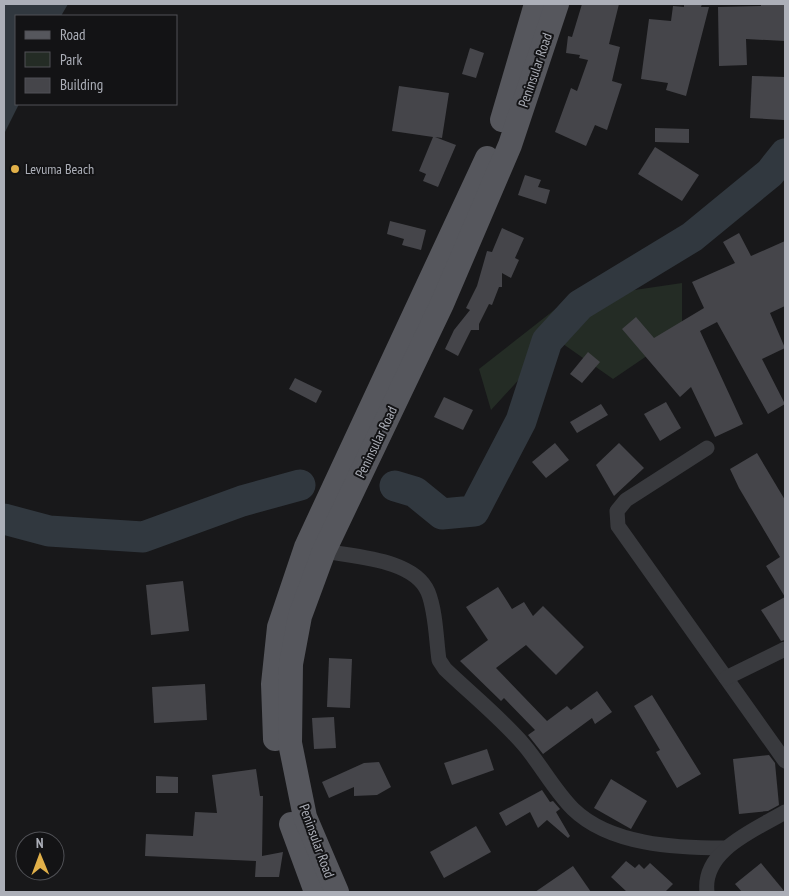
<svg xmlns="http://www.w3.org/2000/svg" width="789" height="896" viewBox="0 0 789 896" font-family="'PT Sans Narrow',sans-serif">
<rect width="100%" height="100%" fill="#18181a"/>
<!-- green -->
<path fill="#242c25" d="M682,283V332L613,379L556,339L491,410L479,369L567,300Z"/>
<!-- water -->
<path fill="#31383f" d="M4,4H68L61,16H16V104H19L4,134Z"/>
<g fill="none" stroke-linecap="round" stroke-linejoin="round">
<!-- river -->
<g stroke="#31383f" stroke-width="31">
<path d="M395,486L415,492L442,514L474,511L521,421L547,341L580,305L692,237L770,173L785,154"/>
<path d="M4,519L49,531L143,537L242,501L300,485"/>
</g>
</g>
<!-- building -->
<g fill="#45454a">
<path d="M582,4H619L609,44L620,47L612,81L622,84L607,130L595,125L586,146L555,132L571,88L577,91L588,60L579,58L580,55L566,53L568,36L572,37Z"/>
<path d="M684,4H702L701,7H709L686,96L666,90L668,83L641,79L649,19L671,21L673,6L684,7Z"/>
<path d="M761,4H785V41L746,39L747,65L719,66L718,7L761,6Z"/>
<path d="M470,48L484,53L476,78L462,74Z"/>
<path d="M752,76L785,77L784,120L750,118Z"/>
<path d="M399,86L449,93L442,138L435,137L456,145L438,187L423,181L426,174L419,171L433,137L392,131Z"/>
<path d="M655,128L689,129V143L655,142Z"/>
<path d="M655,147L699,175L682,201L638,174Z"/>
<path d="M525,175L541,180L538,187L550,190L546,204L518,195Z"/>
<path d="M390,221L426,230L421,250L402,245L404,239L387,234Z"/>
<path d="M502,228L524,238L515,258L519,260L511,278L502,273V287H499L492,305L489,304L479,324V330H471L458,356L445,349L454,330L470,310L466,308L477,286L487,251L492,252Z"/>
<path d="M739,233L751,256L785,241V306L770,313L785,348L762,359L785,404L768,414L717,322L700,331L743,424L715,437L691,387L680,397L622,329L636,317L654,338L704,308L692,282L735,263L723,242Z"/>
<path d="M588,352L600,362L582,383L570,374Z"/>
<path d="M295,378L322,391L316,403L289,389Z"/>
<path d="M444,397L473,410L463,430L434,417Z"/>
<path d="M666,402L681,428L660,441L644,414Z"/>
<path d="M601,404L608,415L577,433L570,422Z"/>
<path d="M555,443L569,460L546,478L532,462Z"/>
<path d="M619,443L644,468L614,496L596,465Z"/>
<path d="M757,453L785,500V597L766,566L780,557L739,488L730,469Z"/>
<path d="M183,581L189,631L151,635L146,585Z"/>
<path d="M498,587L512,609L524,602L533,616L543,606L584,647L556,675L526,645L496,668L547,721L567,706L571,710L597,691L612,712L595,724L592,718L543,754L528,735L535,730L504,698L501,701L460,661L488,640L466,607Z"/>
<path d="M785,597V640L781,641L761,610Z"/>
<path d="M329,658L352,659L350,708L327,707Z"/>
<path d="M205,684L207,720L154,723L152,687Z"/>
<path d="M652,695L701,774L677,788L656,752L660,750L634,706Z"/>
<path d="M334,717L336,748L314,749L312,718Z"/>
<path d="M487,749L494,770L452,785L444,763Z"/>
<path d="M769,755L775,763L779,805L768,811L739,814L733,759Z"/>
<path d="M379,762L391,787L377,795L354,796V787L329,798L322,782L364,763Z"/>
<path d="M256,769L260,796H263L262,856L283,852L279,877H255L256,861L145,856L146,834L193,836L195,812L217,813L212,775Z"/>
<path d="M156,776L178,777V793H156Z"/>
<path d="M611,779L647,801L631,829L594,808Z"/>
<path d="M542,790L550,802L553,801L560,809L556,812L570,836L568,838L547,820L538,828L530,812L506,826L499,813Z"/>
<path d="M476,826L491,852L444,878L430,852Z"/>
<path d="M626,861L635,868L639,864L644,869L650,863L673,884L665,892H627L611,877Z"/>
<path d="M761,863L785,892H742L735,884Z"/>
<path d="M573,866L591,892H535Z"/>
</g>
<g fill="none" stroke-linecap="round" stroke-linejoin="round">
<!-- street -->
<g stroke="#393a3e" stroke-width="15">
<path d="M707,448L626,500L617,511L618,526L785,761"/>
<path d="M324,551C355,557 414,559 428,592C436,612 436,639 439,660L445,669C471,694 501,718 524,745C541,765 554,790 573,809C610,845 676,848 724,848"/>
<path d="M726,678L785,649"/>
<path d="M707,892C702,850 755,830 785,812"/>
</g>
<!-- primary -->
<g stroke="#56575d" stroke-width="24">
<path d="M502,120L536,4"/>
<path d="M275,739L273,684L279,627L306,547L487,158"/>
<path d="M291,824L316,892"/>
<path d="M337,892L305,817L290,743L291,664L300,616L324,551L442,304L510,145L557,4"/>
</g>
</g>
<!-- markers -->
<circle fill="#e1b049" stroke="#131315" stroke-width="2" cx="15" cy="169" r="5"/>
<g text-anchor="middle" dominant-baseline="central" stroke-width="4" stroke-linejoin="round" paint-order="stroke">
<!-- street labels -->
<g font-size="14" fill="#acafb8" stroke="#131315">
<text transform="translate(535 70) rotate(-71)">Peninsular Road</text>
<text transform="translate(376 442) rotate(-64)">Peninsular Road</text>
<text transform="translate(317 841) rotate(70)">Peninsular Road</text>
</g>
<!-- poi labels -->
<g font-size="14" fill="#acafb8" stroke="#131315" text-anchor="start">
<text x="25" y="169">Levuma Beach</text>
</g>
</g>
<!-- border -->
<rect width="789" height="896" fill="none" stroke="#acafb8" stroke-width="10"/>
<!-- legend -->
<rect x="15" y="15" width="162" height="90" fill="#131315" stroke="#505156"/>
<rect x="25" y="31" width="25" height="8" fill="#56575d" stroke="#505156"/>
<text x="60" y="40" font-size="15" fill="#acafb8">Road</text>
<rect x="25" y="52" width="25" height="15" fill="#242c25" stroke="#505156"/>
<text x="60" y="65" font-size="15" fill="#acafb8">Park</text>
<rect x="25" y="78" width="25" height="15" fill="#45454a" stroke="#505156"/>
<text x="60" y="90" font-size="15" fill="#acafb8">Building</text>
<!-- north arrow -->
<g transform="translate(40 856) rotate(359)"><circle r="24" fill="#131315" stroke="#505156"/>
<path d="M0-4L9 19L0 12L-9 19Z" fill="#e1b049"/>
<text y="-8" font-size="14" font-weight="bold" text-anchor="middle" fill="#acafb8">N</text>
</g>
</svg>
